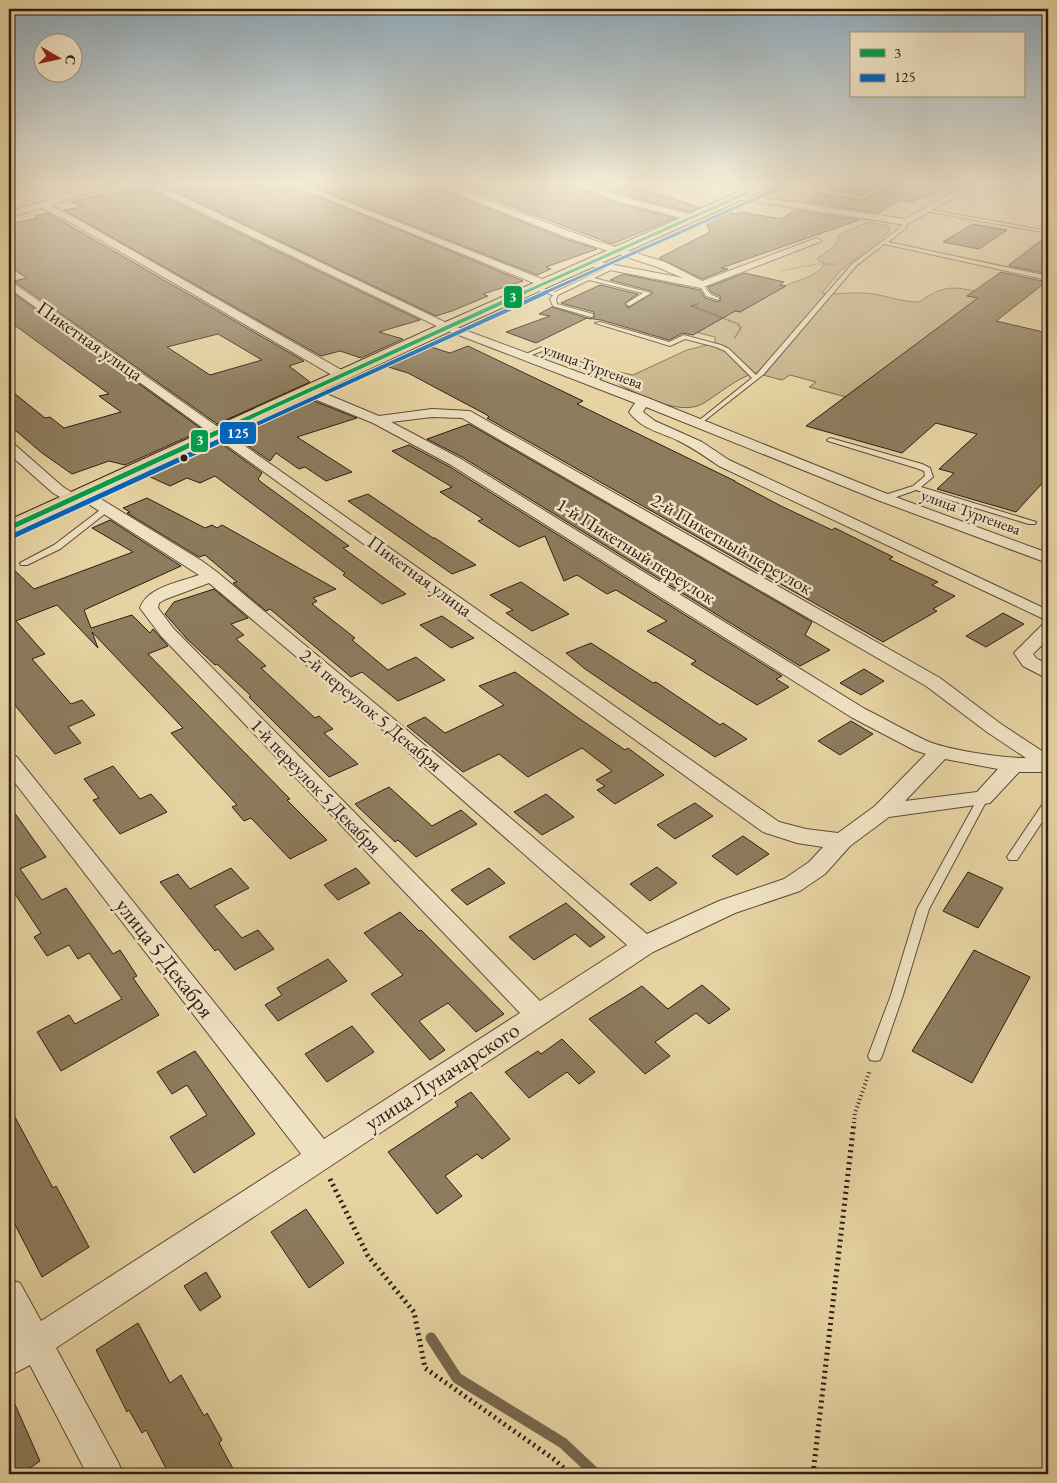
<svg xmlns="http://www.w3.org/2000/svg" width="1057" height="1483" viewBox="0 0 1057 1483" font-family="'EB Garamond',serif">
<rect width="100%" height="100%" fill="#e7d3a2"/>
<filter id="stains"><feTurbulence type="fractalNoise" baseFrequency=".004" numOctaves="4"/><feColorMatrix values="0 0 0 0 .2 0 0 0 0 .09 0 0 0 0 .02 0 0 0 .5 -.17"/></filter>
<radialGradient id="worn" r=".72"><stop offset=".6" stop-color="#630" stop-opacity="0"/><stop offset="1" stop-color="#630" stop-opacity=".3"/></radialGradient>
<!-- green -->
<path fill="#c7b48a" stroke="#7a694f" d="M868,222L888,226L890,231L841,270L822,293C837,295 849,292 864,293C883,294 900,302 919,302C940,288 948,285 974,291L967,296L978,298L846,397L809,387L816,382L790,375L782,380L755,373C736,378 718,395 702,404C679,417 631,392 611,379L612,376L619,372L633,375L687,350L715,343V337L643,319L638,321L626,306L636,308L712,305L740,312C754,304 769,294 785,286C800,279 814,278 825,264L817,259C824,251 839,248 838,235Z"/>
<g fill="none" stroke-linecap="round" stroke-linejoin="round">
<!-- stream -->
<path stroke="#76654c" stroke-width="11" d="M431,1338L457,1378L563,1443L596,1474"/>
</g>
<!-- building -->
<g fill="#8d7c5e" stroke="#2c1e14" fill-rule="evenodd">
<path d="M172,181H281L523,281L483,294L488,296L452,311L436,316L159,183Z"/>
<path d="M299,181H402L425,188L432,186L565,239L597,249L546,267L551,269L537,275Z"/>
<path d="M444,181H559L620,204L675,218L612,244Z"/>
<path d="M580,181L619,182L700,207L689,212L628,196Z"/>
<path d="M842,181H883L861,195L829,189Z"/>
<path d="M904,181H962V184L911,202L901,200L878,213L807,202L820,194L862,201L891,185L918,189L922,187L920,184Z"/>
<path d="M141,187L154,192L420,320L379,332L403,339L361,358L340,351L321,356L64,210L82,207L71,202Z"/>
<path d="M795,210L859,220L721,268L728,269L702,279L659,258L710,232L705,219L721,211L736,214L741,212L781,219Z"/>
<path d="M48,213L304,361L289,366L310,382L217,424L14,281L27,278L9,266V224L39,218L35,216ZM218,334L262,360L210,375L167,347Z"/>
<path d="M972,224L1007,230L979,249L943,242Z"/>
<path d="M1048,235V274L1009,266V265Z"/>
<path d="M1001,272L1046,282L996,321L1048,333V477L1016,512L937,489L954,473L939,469L977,434L936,423L902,453L806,426L978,298L967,296Z"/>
<path d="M745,273L784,282L780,285L786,286L740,312L735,311L693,335L683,333L669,340L601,320L587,318L536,343L506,332L550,316L539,314L552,307L590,319L594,318V312L561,303L600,285L638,294L625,303L628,308L653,293L651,291L610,280L623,274L700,290L705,298L718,302L721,300L720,296L711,292L708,287Z"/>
<path d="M9,290L203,430L125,465L109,461L72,474L42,453L9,425V389L45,418L50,417L64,428L121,412L99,396L109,394L9,321Z"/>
<path d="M425,345L450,353L468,346L583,401L577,404L735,481H734L781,506L832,530L835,528L893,557L889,559L938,582L932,585L955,596L933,609L937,611L883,642L487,418L489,417L487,415L408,373L382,365Z"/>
<path d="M309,399L357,418L297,437L352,472L326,481L305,467L299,469L276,453L270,461L232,435Z"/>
<path d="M469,424L812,622L805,635L830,650L800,666L462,457L427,439Z"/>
<path d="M218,441L262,473L258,479L261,482L349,546L343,548L406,594L382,604L343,575L345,573L215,476L200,483L187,478L170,486L146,475Z"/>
<path d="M409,445L450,467L782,676L776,679L789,687L757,705L691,664L696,661L647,631L667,621L616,590L607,594L577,575L564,581L545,536L519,547L478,521L483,519L440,492L452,487L392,451Z"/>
<path d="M368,494L433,538H435L476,565L452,574L348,501Z"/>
<path d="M147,498L205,528L212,525L217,528L222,525L336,589L313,598L317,601L312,604L355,638L352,640L388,670L416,657L445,680L398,701L362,672L351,677L270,609L266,611L233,583L237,582L205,555L199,557L127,513L130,512L123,508Z"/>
<path d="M110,520L181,566L84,610L91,628L132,615L150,633L153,629L168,646L148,654L290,799L287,800L327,840L290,859L251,818L244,821L232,807L237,805L171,733L183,728L92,632L98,648L57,605L16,621L45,654L32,659L71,704L82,700L95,715L68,727L81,743L55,754L9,698V565L34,589L133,552L92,528Z"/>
<path d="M521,582L569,614L532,631L506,613L513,610L490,595Z"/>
<path d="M214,589L248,618L231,624L244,635L236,639L266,666L261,668L315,718L319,716L333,729L324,733L358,764L329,777L249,697L251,696L217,664L215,665L187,639L165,614L174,602Z"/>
<path d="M1003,613L1024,624L986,647L966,636Z"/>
<path d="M442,616L474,638L451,648L420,625Z"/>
<path d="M591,643L653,683L656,682L720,725L723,723L747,739L715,757L585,669L566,653Z"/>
<path d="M864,669L884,681L861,695L840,683Z"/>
<path d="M515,672L577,717L625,750L628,748L664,775L615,804L597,790L605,786L596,780L612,771L582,748L528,777L499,754L463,772L407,726L425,717L445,733L504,705L479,686Z"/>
<path d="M851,721L873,734L840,755L818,741Z"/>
<path d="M113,766L140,799L151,794L167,812L120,834L93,800L99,798L84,779Z"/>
<path d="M389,787L432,826L461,810L477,824L416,857L398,840L395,842L355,804Z"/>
<path d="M546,794L574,817L542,835L514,812Z"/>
<path d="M695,803L713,816L675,839L657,825Z"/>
<path d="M9,805L46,857L20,869L42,900L66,888L113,954L120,950L137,976L133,978L159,1015L61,1071L37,1032L69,1015L75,1024L122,999L89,953L78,959L69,945L47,956L34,937L41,933L9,885Z"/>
<path d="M743,836L769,854L737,875L712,856Z"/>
<path d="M657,867L677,883L650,901L630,884Z"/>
<path d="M231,868L249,888L214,906L242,938L258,930L274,949L235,970L218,949L215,951L160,882L178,874L190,889Z"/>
<path d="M356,868L370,883L338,900L324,885Z"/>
<path d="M489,868L505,883L467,905L451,890Z"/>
<path d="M968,872L1003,888L978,928L943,911Z"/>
<path d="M566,903L605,937L590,947L575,934L534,960L509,937Z"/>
<path d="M400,912L419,931L421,930L504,1014L476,1032L448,1003L419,1021L445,1050L430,1060L371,994L403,975L364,933Z"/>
<path d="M974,950L1030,977L972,1083L912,1051Z"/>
<path d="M328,959L347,981L278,1021L265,1005L282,995L277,988Z"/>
<path d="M702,985L730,1009L709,1024L696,1013L655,1042L670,1056L645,1074L589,1019L642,986L668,1009Z"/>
<path d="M352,1026L374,1052L327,1082L305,1054Z"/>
<path d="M562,1039L595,1072L579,1084L567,1072L529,1098L505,1072L538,1051L541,1054Z"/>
<path d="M195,1051L255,1134L194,1173L170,1137L207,1115L187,1085L172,1094L157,1072Z"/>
<path d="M471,1092L510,1139L482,1159L477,1154L445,1176L462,1196L437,1214L388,1152L458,1106L455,1102Z"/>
<path d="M9,1106L53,1188L56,1186L89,1247L42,1277L9,1213Z"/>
<path d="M306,1209L344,1263L309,1288L271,1232Z"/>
<path d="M206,1272L221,1297L200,1311L184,1286Z"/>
<path d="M138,1323L170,1383L181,1375L204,1416L207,1413L222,1440L219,1443L236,1474H169L146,1430L142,1433L129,1410L127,1412L96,1350Z"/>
<path d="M9,1391L40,1461L21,1474H9Z"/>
</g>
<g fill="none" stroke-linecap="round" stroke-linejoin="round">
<defs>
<g id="lane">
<path d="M835,181H840L824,190L861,197L886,181H895L920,186L918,187L891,183L862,199L820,192L795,206L791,205Z"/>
<path d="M998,181H1007L1048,188V190Z"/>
<path d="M927,209L1048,231V233L925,211Z"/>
<path d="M904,221L908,222L905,229L888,242L1048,276V280L884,244L856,266L764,374L699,425L697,424V422L752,378L725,351L716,347L685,339L670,346L595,323L600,322L669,342L684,335L721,345L729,349L756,375L852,264L901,227Z"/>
<path d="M611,266L613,269L594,278L651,293L629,306L626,304L627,303L643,293L589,280L558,295L556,299L557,304L593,314V316L591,317L553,306L550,299L553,295L529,288L532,286L555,292Z"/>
<path d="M699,284H703L710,294L719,298V300L706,296Z"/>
<path d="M542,347L608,373L609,374L587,384L584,382L585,381L601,374L542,351L524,358L519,357Z"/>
<path d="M830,438L922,464L930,468L933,477L921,487L1036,522L1035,524H1029L916,490L888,500H882V496L913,486L925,476L924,471L916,468L828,441L827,440Z"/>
<path d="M104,507H110L111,509L60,549L27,565H21L20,563L54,545Z"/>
<path d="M983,794L988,798L929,909L903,995L882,1056L880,1060L875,1061L870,1060L868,1056L891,995L917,909L978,798Z"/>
<path d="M1044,802H1048V813L1017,860H1009L1007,857L1009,854Z"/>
</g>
<g id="street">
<path d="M122,181H145L161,186L451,325L648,398L890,495L1048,553V563L1042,561L880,501L646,407L643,412L655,421L702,442L729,460L1048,610V621L719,466C706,457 693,448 679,441C661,432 642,430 629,412L635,403L443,329L155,190L136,183L91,192L50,205L72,216L345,372L347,375L345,378H337L66,220L41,208L9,218V212L86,188Z"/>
<path d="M283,181H294L547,281L548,283L543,286L539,285Z"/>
<path d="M424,181H436L593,240L665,262L702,281L814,239L817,238L822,241L701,288L585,265L584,263L589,260L683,278L657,267L566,237Z"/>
<path d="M561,181H574L627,198L693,215L695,217L690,220L621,202Z"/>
<path d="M705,181H718L749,190L750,192L746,195L905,219L973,181H983L906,225L738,199L734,196L735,194H745Z"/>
<path d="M9,280L779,822L806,829L838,833L875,806L926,754L914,750L851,717L451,465L373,423L302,394L301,391L302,388H312L379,416L432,409L470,411L940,678L1001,724L1048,755V772H1019L990,803L889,817L850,846L825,874L800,891L735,913L653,952L56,1348L118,1462L123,1474H87L30,1365L9,1376V1341L15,1337L9,1325V1279L20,1283L41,1321L301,1154L9,775V755L16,756L324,1139L520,1013L161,636L140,608C147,587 180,582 199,575L79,498L77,502L72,504L53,493L9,454V443L14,444L63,487L76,495L78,491H88L202,561L217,572L395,720L647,934L719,901L784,879L809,862L823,847L797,843L763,832L9,288ZM432,417L462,418L926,686L987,732L1026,758C1003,758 947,750 927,741C906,731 885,719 865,709L461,459L391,422ZM209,583L381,728L627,945L540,1001L173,628L158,608L159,603L166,599ZM945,759L998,769L977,792L905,801Z"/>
<path d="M1048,624V639L1033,654L1036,658L1048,665V679L1023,666L1014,653L1042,625Z"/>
</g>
<path id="primary" d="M763,181H779L777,184L453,330L17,533L9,534V520L441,324Z"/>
</defs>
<!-- lane casing -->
<use href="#lane" stroke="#5b4b38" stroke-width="2"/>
<!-- street casing -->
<use href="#street" stroke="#5b4b38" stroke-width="2"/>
<!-- primary casing -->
<use href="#primary" stroke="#2c1e14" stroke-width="2"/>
<!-- path-far3 -->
<path stroke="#2c1e14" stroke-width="1" stroke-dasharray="0.5 1" stroke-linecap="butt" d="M780,271L817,264H838"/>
<!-- path-far2 -->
<path stroke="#2c1e14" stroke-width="2" stroke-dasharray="0.5 1" stroke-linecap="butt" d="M699,303L692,306L738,324L741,328L734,339"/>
<!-- path-far1 -->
<path stroke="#2c1e14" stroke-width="4" stroke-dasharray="1 3" stroke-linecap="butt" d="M854,1123L855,1113L870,1070"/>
<!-- path -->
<g stroke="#2c1e14" stroke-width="5" stroke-dasharray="2 4" stroke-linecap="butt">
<path d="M330,1179L368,1256L414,1312L425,1368L555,1460L570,1474"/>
<path d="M813,1474L854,1122"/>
</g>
<!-- lane -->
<use href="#lane" fill="#efe2c3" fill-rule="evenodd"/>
<!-- street -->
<use href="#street" fill="#efe2c3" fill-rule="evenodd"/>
<!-- primary -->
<use href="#primary" fill="#e7d3a2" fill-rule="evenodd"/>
<defs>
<path id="bus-1-far2" d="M523,293L773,181"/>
<path id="bus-1-far1" d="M213,434L525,292"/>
<path id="bus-1" d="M9,528L216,433"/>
<path id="bus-2-far2" d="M544,293L777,189"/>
<path id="bus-2-far1" d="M235,434L547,292"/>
<path id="bus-2" d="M13,536L237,433"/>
</defs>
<!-- bus-1-far2 casing -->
<use href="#bus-1-far2" stroke="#efe2c3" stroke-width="5"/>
<!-- bus-1-far1 casing -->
<use href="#bus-1-far1" stroke="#efe2c3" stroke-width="6"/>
<!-- bus-1 casing -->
<use href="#bus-1" stroke="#efe2c3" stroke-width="8"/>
<!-- bus-2-far2 casing -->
<use href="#bus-2-far2" stroke="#efe2c3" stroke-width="5"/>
<!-- bus-2-far1 casing -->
<use href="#bus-2-far1" stroke="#efe2c3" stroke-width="6"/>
<!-- bus-2 casing -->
<use href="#bus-2" stroke="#efe2c3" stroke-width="8"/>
<!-- bus-1-far2 -->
<use href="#bus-1-far2" stroke="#029f4e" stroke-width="3"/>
<!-- bus-1-far1 -->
<use href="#bus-1-far1" stroke="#029f4e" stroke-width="4"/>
<!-- bus-1 -->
<use href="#bus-1" stroke="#029f4e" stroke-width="5"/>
<!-- bus-2-far2 -->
<use href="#bus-2-far2" stroke="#0065bd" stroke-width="3"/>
<!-- bus-2-far1 -->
<use href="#bus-2-far1" stroke="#0065bd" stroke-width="4"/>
<!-- bus-2 -->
<use href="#bus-2" stroke="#0065bd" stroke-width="5"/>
</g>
<!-- sky -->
<linearGradient id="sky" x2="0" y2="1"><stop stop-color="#8ea8b9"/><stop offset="0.47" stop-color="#f4ebd5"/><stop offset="1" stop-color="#f4ebd5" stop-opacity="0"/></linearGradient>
<rect width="1057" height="389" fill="url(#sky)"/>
<!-- markers -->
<circle fill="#2c1e14" stroke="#efe2c3" stroke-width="2" cx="184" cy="458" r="4.5"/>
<g text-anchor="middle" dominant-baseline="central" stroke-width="5" stroke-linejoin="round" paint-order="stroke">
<!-- far-street labels -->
<g font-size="16" fill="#2c1e14" stroke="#efe2c3">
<text transform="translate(593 366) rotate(20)">улица Тургенева</text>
<text transform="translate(971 512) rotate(20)">улица Тургенева</text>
</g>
<!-- street labels -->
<g font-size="19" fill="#2c1e14" stroke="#efe2c3">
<text transform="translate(90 341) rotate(35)">Пикетная улица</text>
<text transform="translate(732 544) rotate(30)">2-й Пикетный переулок</text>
<text transform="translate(636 551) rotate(32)">1-й Пикетный переулок</text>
<text transform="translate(420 576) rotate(36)">Пикетная улица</text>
<text transform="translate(371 710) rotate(40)">2-й переулок 5 Декабря</text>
<text transform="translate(316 786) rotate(46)">1-й переулок 5 Декабря</text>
</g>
<!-- near-street labels -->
<g font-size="22" fill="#2c1e14" stroke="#efe2c3">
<text transform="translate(165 958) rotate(52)">улица 5 Декабря</text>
<text transform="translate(442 1076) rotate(-33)">улица Луначарского</text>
</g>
</g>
<g stroke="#efe2c3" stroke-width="2">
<rect x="503" y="285" width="20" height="24" rx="5" fill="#029f4e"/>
<rect x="219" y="421" width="38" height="24" rx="5" fill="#0065bd"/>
<rect x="190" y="429" width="19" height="24" rx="5" fill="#029f4e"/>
</g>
<g font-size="14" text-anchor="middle" font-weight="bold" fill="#fff">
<text x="513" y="302">3</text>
<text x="238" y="438">125</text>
<text x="200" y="445">3</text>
</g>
<!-- margin -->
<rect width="1057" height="1483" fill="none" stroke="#e7d3a2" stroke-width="30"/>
<rect x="10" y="10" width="1037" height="1463" fill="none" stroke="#2c1e14" stroke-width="2.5"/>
<rect x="15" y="15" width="1027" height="1453" fill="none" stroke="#2c1e14"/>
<!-- legend -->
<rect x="850" y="32" width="175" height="65" fill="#efe2c3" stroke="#a1947d"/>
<rect x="860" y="49" width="25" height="8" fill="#029f4e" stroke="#a1947d"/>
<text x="894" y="58" font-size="15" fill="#2c1e14">3</text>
<rect x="860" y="74" width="25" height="8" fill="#0065bd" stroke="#a1947d"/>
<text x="894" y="82" font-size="15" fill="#2c1e14">125</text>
<!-- north arrow -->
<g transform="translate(58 58) rotate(99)"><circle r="24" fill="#efe2c3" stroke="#a1947d"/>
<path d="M0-4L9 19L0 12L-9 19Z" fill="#8f2418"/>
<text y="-8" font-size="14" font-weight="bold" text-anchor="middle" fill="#2c1e14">С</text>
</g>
<rect width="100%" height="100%" filter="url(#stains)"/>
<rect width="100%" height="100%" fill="url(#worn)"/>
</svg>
